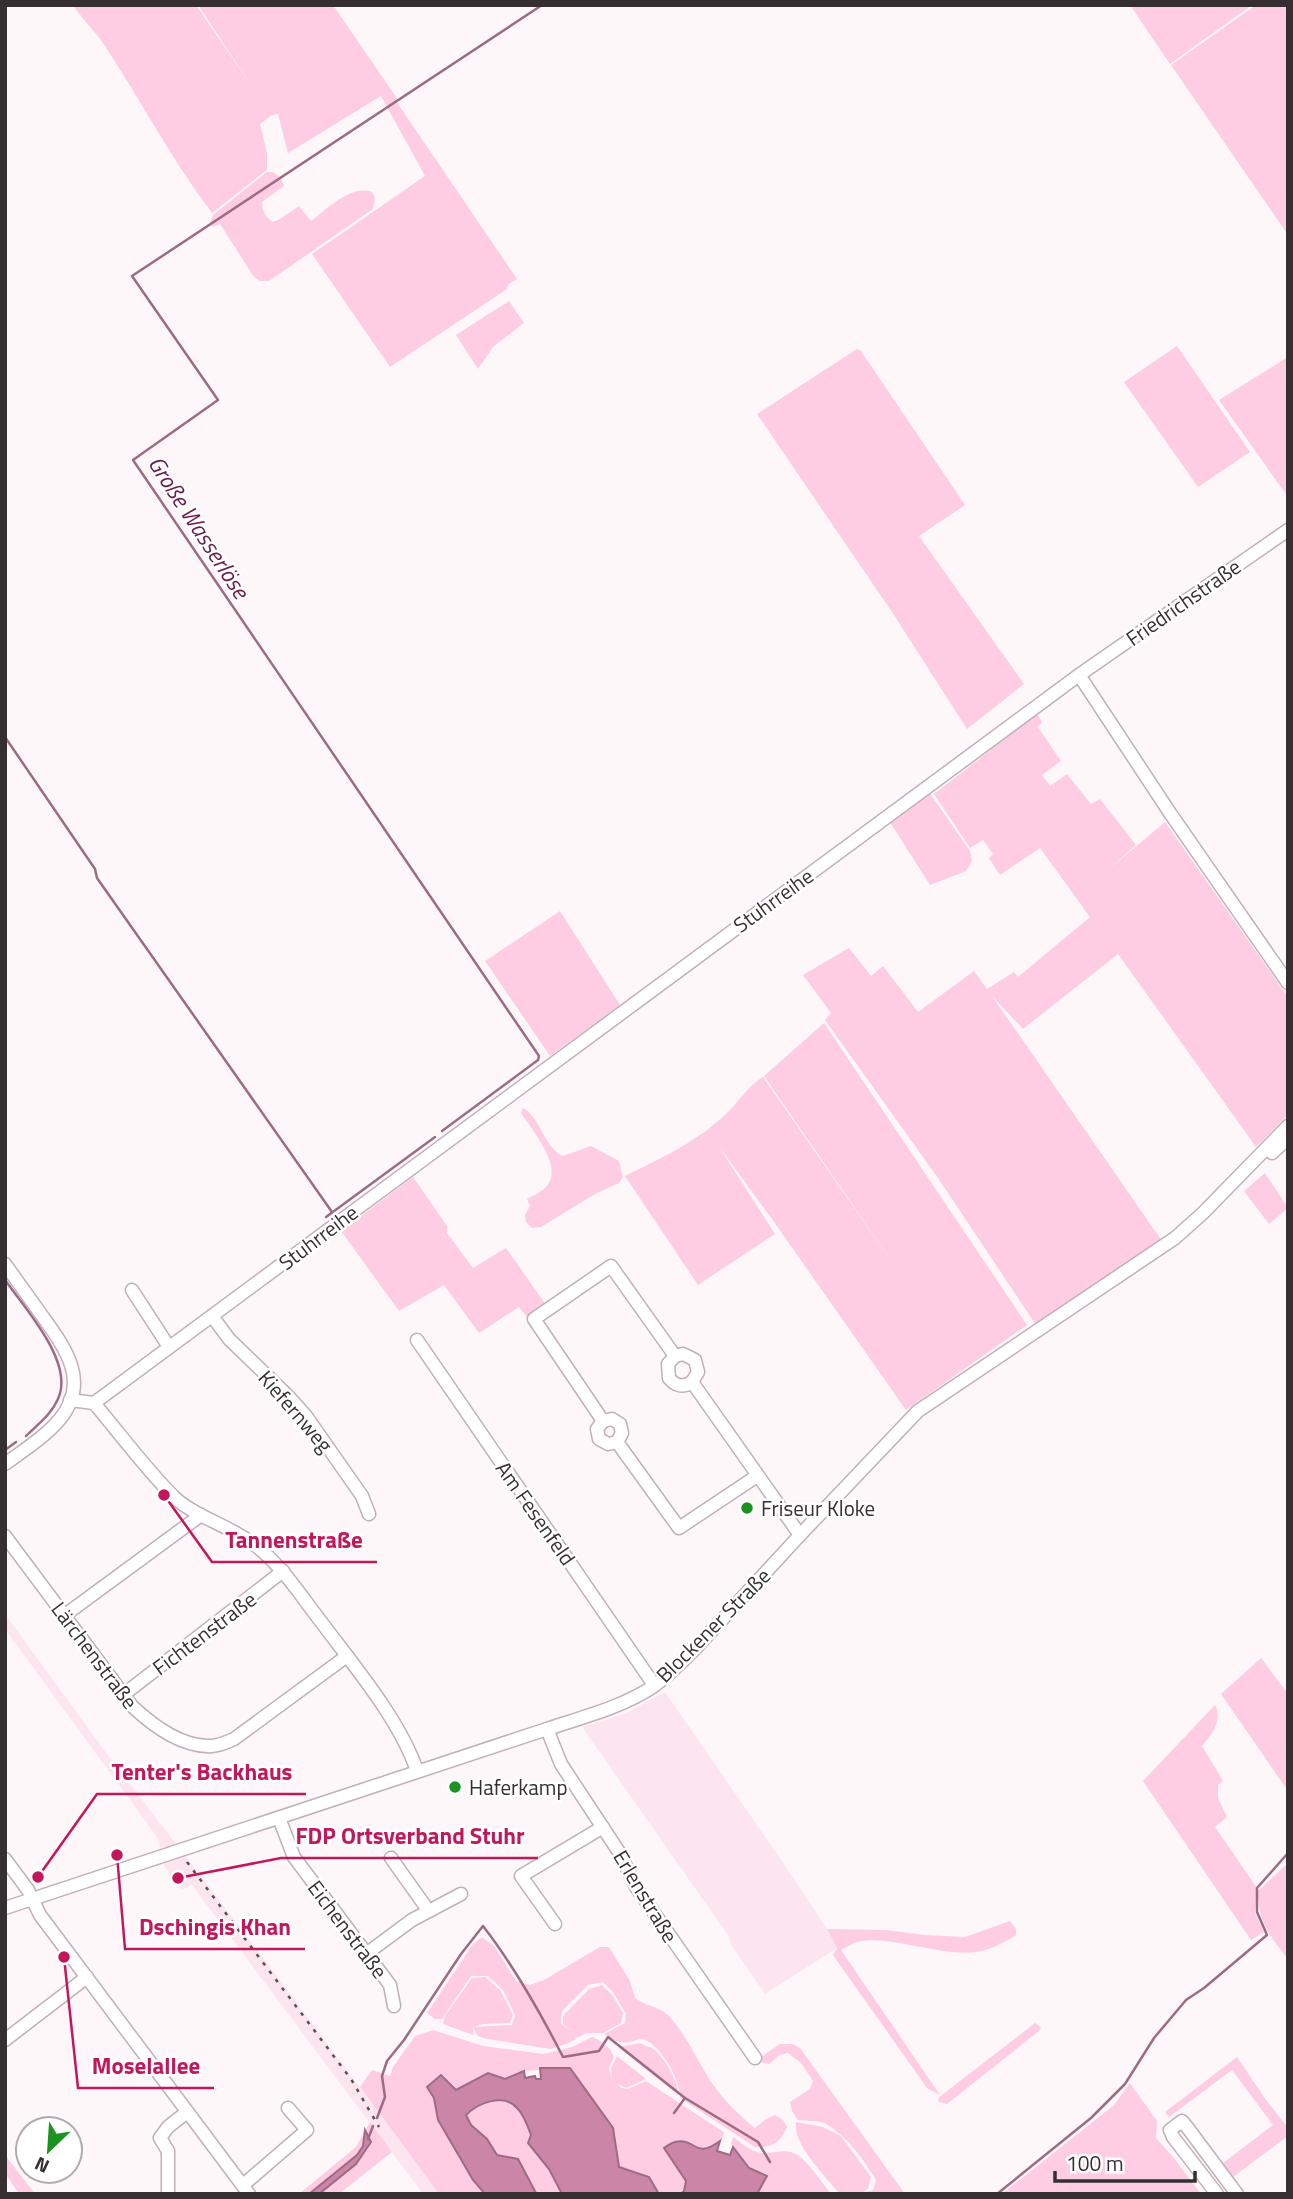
<svg xmlns="http://www.w3.org/2000/svg" width="1293" height="2199" viewBox="0 0 1293 2199" font-family="'Titillium Web',sans-serif">
<rect width="100%" height="100%" fill="#fef7fa"/>
<!-- built -->
<g fill="#fde5f0">
<path d="M5,1614L107,1754L268,1964L439,2194H423L191,1884L182,1890L163,1864L175,1860L165,1847H160L157,1837L5,1629Z"/>
<path d="M665,1692L784,1864L827,1929L837,1948L765,1994L730,1943V1938L582,1727L626,1713Z"/>
</g>
<!-- green -->
<g fill="#fecce3">
<path d="M73,5H196L253,88L198,5H333L396,97L398,104L517,279L509,284L507,289L390,367L312,254L425,176L381,96L288,153L278,114L272,115L260,124L267,153V170L212,213C171,159 140,99 103,43C94,30 82,19 73,5Z"/>
<path d="M1130,5H1252L1170,64Z"/>
<path d="M1256,5H1288V235L1171,65Z"/>
<path d="M267,172H273L281,178L284,186L262,202C262,211 265,217 273,222L280,219L299,206L311,221C327,209 351,184 372,192L375,198L373,209L269,281H260L254,277L220,224L213,227L210,223L213,215Z"/>
<path d="M509,301L524,323L494,346L478,369L456,335Z"/>
<path d="M1177,346L1250,452L1198,487L1124,382Z"/>
<path d="M857,349L861,351L965,505L919,536L1024,684L967,729L894,615L757,414Z"/>
<path d="M1288,357V497L1219,400Z"/>
<path d="M1037,714L1042,722L1038,727L1061,761L1042,775L1050,786L1067,774L1091,804L1100,799L1136,845L1108,870L1165,822L1288,997V1115L1256,1147L1118,954L1023,1029L992,996L1162,1241L1036,1325L938,1178L825,1020L831,1013L803,975L849,948L871,976L883,966L918,1012L974,971L987,989L1014,972L1018,977L1090,917L1040,848L1000,875L989,858L993,854L983,840L970,848L934,794Z"/>
<path d="M929,792L970,851L972,861L966,871L930,885L890,822L897,815Z"/>
<path d="M560,911L620,1005L550,1056L485,961Z"/>
<path d="M824,1023L1027,1325L906,1410L779,1229L718,1145L775,1234L698,1285L625,1176C660,1159 700,1140 728,1112C740,1100 748,1086 763,1077L903,1278L764,1076Z"/>
<path d="M523,1108C541,1118 544,1148 563,1156L591,1146L619,1161L623,1177L619,1183L595,1194L541,1227L532,1228L526,1222L525,1215L530,1206L527,1199C533,1196 541,1192 546,1187C565,1168 532,1130 521,1113Z"/>
<path d="M1265,1173L1288,1208L1269,1224L1244,1191Z"/>
<path d="M413,1177L447,1226V1233L473,1268L506,1248L546,1305L527,1317L519,1307L479,1333L444,1285L399,1311L341,1231Z"/>
<path d="M1261,1658L1288,1694V1791L1221,1694Z"/>
<path d="M1215,1705C1223,1721 1212,1734 1202,1746L1223,1781L1218,1785V1798L1227,1817L1215,1827L1257,1888L1255,1913L1264,1932L1251,1940L1143,1781Z"/>
<path d="M1288,1863V1959C1269,1935 1258,1922 1258,1891Z"/>
<path d="M1010,1921L1016,1929V1935C1003,1943 991,1950 976,1952C941,1957 888,1934 856,1942C851,1944 846,1948 841,1950L940,2095L927,2088L833,1955L837,1948L827,1929L886,1930L925,1935L965,1937Z"/>
<path d="M482,1937L494,1946L516,1981L530,1985L544,1980L600,1947H609L630,1981L635,1998C644,2005 655,2006 664,2012C680,2023 699,2063 710,2080C722,2099 738,2114 755,2128L766,2119L775,2115L783,2120L787,2127C780,2143 772,2148 755,2147L680,2098C682,2082 659,2042 642,2039C638,2039 634,2041 630,2042C619,2044 614,2040 604,2034L625,2023L626,2014L613,1992L603,1982L588,1985L562,2011L561,2024L572,2031L563,2024V2016L589,1989L602,1985L612,1995L623,2013L621,2023L603,2033H586L577,2038L575,2036L576,2039L569,2043L551,2049L487,2039L478,2036L473,2027V2035L443,2024L445,2016L472,1978L485,1977L500,1990L513,2015L510,2023L483,2024L474,2027L512,2025L515,2015L503,1990L488,1976H471L442,2019H435L427,2013L473,1944Z"/>
<path d="M1035,2023L1041,2027L1039,2031L947,2104L939,2102L938,2099L942,2095Z"/>
<path d="M433,2030L483,2046L544,2054L572,2047L592,2037L599,2040L610,2049L614,2057L609,2068L612,2078L611,2068L617,2056L646,2079L626,2088L618,2084L621,2088L628,2089L646,2081L722,2131L724,2133C722,2140 719,2142 713,2146C699,2156 690,2139 675,2142C671,2143 668,2146 664,2147L686,2181C682,2198 675,2194 659,2194L649,2177L619,2167L613,2128L570,2068L524,2071L505,2079L488,2073L456,2090H430L436,2105L438,2120L473,2180L485,2194H439L360,2087L372,2070L390,2076L393,2067L415,2036Z"/>
<path d="M641,2043C641,2044 651,2048 652,2048C664,2056 679,2082 678,2095L618,2047Z"/>
<path d="M780,2044H793L800,2048L905,2194H840C827,2178 792,2144 796,2122L823,2127L841,2136L871,2177L868,2189L861,2193L873,2190L876,2180C864,2160 847,2136 826,2124C819,2120 806,2121 798,2120L792,2111L790,2102L810,2089L813,2081L801,2063L788,2053L780,2055L769,2064L761,2062V2057Z"/>
<path d="M1237,2057L1266,2100L1288,2128V2136L1233,2177L1223,2163L1273,2125L1232,2070L1169,2117L1165,2112Z"/>
<path d="M1130,2083L1157,2121L1156,2138L1173,2157L1201,2194H1002L1114,2105Z"/>
<path d="M488,2101C518,2101 519,2109 532,2135L528,2143L549,2169L562,2194H535L518,2159L497,2155L487,2139L471,2125L466,2115L475,2106Z"/>
<path d="M370,2122L392,2152L339,2194H319L356,2164L371,2142L365,2131L363,2146L357,2155L309,2194H299L356,2147Z"/>
<path d="M733,2137C742,2143 751,2152 762,2153C775,2154 786,2147 799,2156C811,2165 821,2182 831,2194H757L767,2176L749,2168L731,2143Z"/>
<path d="M5,2155L35,2194H19L5,2173Z"/>
</g>
<!-- water -->
<g fill="#ca85a7" stroke="#9d6b84" stroke-width="2">
<path d="M540,2068H570L613,2128L619,2167L649,2177L659,2194H562L549,2169L528,2143L531,2135C528,2127 524,2115 518,2109C504,2092 478,2103 466,2115L471,2125L487,2139L497,2155L518,2159L536,2193L485,2194L473,2180L438,2120L434,2098L427,2087L441,2075L456,2090L488,2073L505,2079L524,2071L525,2078L535,2076L536,2079H541Z"/>
<path d="M365,2130L371,2142L356,2164L319,2194H309L357,2155L363,2146Z"/>
<path d="M720,2141L717,2151L730,2155L733,2147L749,2168L767,2176L757,2194H680L684,2191L686,2181L664,2148C667,2146 671,2143 675,2142C696,2137 694,2160 720,2141Z"/>
</g>
<g fill="none" stroke-linecap="round" stroke-linejoin="round">
<!-- stream -->
<g stroke="#9d6b84" stroke-width="2.5">
<path d="M5,737L95,869L97,878L332,1212"/>
<path d="M442,1131L538,1060L539,1056L133,460L218,400L132,276L542,5"/>
<path d="M326,1217L435,1137"/>
<path d="M5,1280C25,1308 75,1363 58,1399C51,1415 38,1424 26,1436"/>
<path d="M5,1450L16,1442"/>
<path d="M685,2098L758,2142L770,2162"/>
<path d="M377,2118L385,2097L382,2076L387,2061L404,2040L461,1954L483,1926C514,1966 540,2012 563,2057L599,2051L608,2037L685,2098L674,2113"/>
<path d="M368,2139L373,2126"/>
<path d="M997,2194L1091,2118L1125,2084L1154,2038L1186,2000L1204,1988L1267,1935L1257,1912V1888L1288,1853"/>
</g>
<defs>
<g id="minor">
<path d="M1079,675L1170,813L1288,983"/>
<path d="M1272,1153L1288,1138"/>
<path d="M5,1264C18,1282 30,1299 43,1317C66,1349 90,1382 60,1419C45,1437 24,1450 5,1464"/>
<path d="M132,1290L169,1347"/>
<path d="M212,1316L229,1339L289,1397L306,1416L362,1496L369,1514"/>
<path d="M417,1340L654,1685"/>
<path d="M675,1356L668,1364L669,1378C675,1386 683,1388 692,1382"/>
<path d="M70,1400L94,1403C120,1434 145,1468 174,1497C195,1517 231,1526 256,1546C283,1567 301,1596 322,1623C354,1666 400,1720 417,1771"/>
<path d="M94,1403L1079,675L1288,530"/>
<path d="M603,1421L612,1419L620,1424L622,1433L617,1442"/>
<path d="M757,1476L679,1528L617,1442L608,1444L599,1439L597,1429L603,1421L534,1319L611,1266L675,1356L683,1354L695,1360L698,1372L692,1382L800,1535"/>
<path d="M5,1536L132,1706C151,1724 179,1745 207,1746C216,1747 225,1743 234,1739L347,1656"/>
<path d="M65,1615L201,1515"/>
<path d="M123,1695L283,1571"/>
<path d="M547,1729L561,1764L619,1852L636,1887L755,2058"/>
<path d="M279,1818L294,1857L390,1985L394,2006"/>
<path d="M391,1858L428,1910"/>
<path d="M5,1859L28,1890L40,1915L249,2194"/>
<path d="M5,1908L547,1729C583,1717 623,1707 654,1686C669,1675 682,1662 695,1649L800,1535L918,1411L1175,1238L1203,1213L1288,1126"/>
<path d="M555,1924L521,1876L603,1827"/>
<path d="M366,1954L412,1920L461,1894"/>
<path d="M5,2040L87,1977"/>
<path d="M243,2185L307,2130L288,2108"/>
<path d="M168,2194V2151L160,2138L168,2127L187,2112"/>
<path d="M1217,2194L1173,2137L1170,2130L1182,2121L1187,2127L1237,2194"/>
</g>
</defs>
<!-- minor casing -->
<use href="#minor" stroke="#c0b0b7" stroke-width="15"/>
<!-- minor -->
<use href="#minor" stroke="#fff" stroke-width="12"/>
<!-- rail -->
<path stroke="#575154" stroke-width="2.5" stroke-dasharray="3.5 7" stroke-linecap="butt" d="M187,1862L351,2079L379,2127"/>
</g>
<!-- markers -->
<g fill="#1c9321" stroke="#fff" stroke-width="2.5">
<circle cx="747" cy="1508" r="7"/>
<circle cx="455" cy="1787" r="7"/>
</g>
<g text-anchor="middle" dominant-baseline="central" stroke-width="5" stroke-linejoin="round" paint-order="stroke">
<!-- street labels -->
<g font-size="21" fill="#352f32" stroke="#fff">
<text transform="translate(1183 602) rotate(-35)">Friedrichstraße</text>
<text transform="translate(773 900) rotate(-36)">Stuhrreihe</text>
<text transform="translate(318 1237) rotate(-37)">Stuhrreihe</text>
<text transform="translate(296 1411) rotate(49)">Kiefernweg</text>
<text transform="translate(536 1513) rotate(55)">Am Fesenfeld</text>
<text transform="translate(713 1625) rotate(-45)">Blockener Straße</text>
<text transform="translate(204 1633) rotate(-37)">Fichtenstraße</text>
<text transform="translate(95 1655) rotate(53)">Lärchenstraße</text>
<text transform="translate(646 1896) rotate(59)">Erlenstraße</text>
<text transform="translate(348 1929) rotate(53)">Eichenstraße</text>
</g>
<!-- poi labels -->
<g font-size="21" fill="#352f32" stroke="#fff" text-anchor="start">
<text x="761" y="1508">Friseur Kloke</text>
<text x="469" y="1787">Haferkamp</text>
</g>
<!-- water labels -->
<g font-size="23" font-style="italic" fill="#6c1a4a" stroke="#fff">
<text transform="translate(199 527) rotate(57)">Große Wasserlöse</text>
</g>
</g>
<!-- callouts -->
<path fill="none" stroke="#c2185b" stroke-width="2.5" d="M164 1495L212 1562H377M38 1877L97 1794H306M178 1878L281 1858H538M117 1855L125 1949H305M64 1957L78 2088H214"/>
<g fill="#c2185b" stroke="#fff" stroke-width="2.5">
<circle cx="164" cy="1495" r="7"/>
<circle cx="38" cy="1877" r="7"/>
<circle cx="178" cy="1878" r="7"/>
<circle cx="117" cy="1855" r="7"/>
<circle cx="64" cy="1957" r="7"/>
</g>
<g font-size="23" text-anchor="middle" font-weight="bold" fill="#c2185b" stroke="#fff" stroke-width="5" stroke-linejoin="round" paint-order="stroke">
<text x="294" y="1548">Tannenstraße</text>
<text x="202" y="1780">Tenter's Backhaus</text>
<text x="410" y="1844">FDP Ortsverband Stuhr</text>
<text x="215" y="1935">Dschingis Khan</text>
<text x="146" y="2074">Moselallee</text>
</g>
<!-- border -->
<rect width="1293" height="2199" fill="none" stroke="#352f32" stroke-width="14"/>
<!-- north arrow -->
<g transform="translate(49 2150) rotate(205)"><circle r="33" fill="#ffffff" stroke="#aeacad" stroke-width="2"/>
<path d="M0-5L12 26L0 18L-12 26Z" fill="#1c9321"/>
<text y="-10" font-size="19" font-weight="bold" text-anchor="middle" fill="#352f32">N</text>
</g>
<!-- scale -->
<path d="M1055 2171v10h140v-10" fill="none" stroke="#352f32" stroke-width="3.5"/>
<text x="1066" y="2171" font-size="21" fill="#352f32" stroke="#ffffff" stroke-width="5" paint-order="stroke">100 m</text>
</svg>
